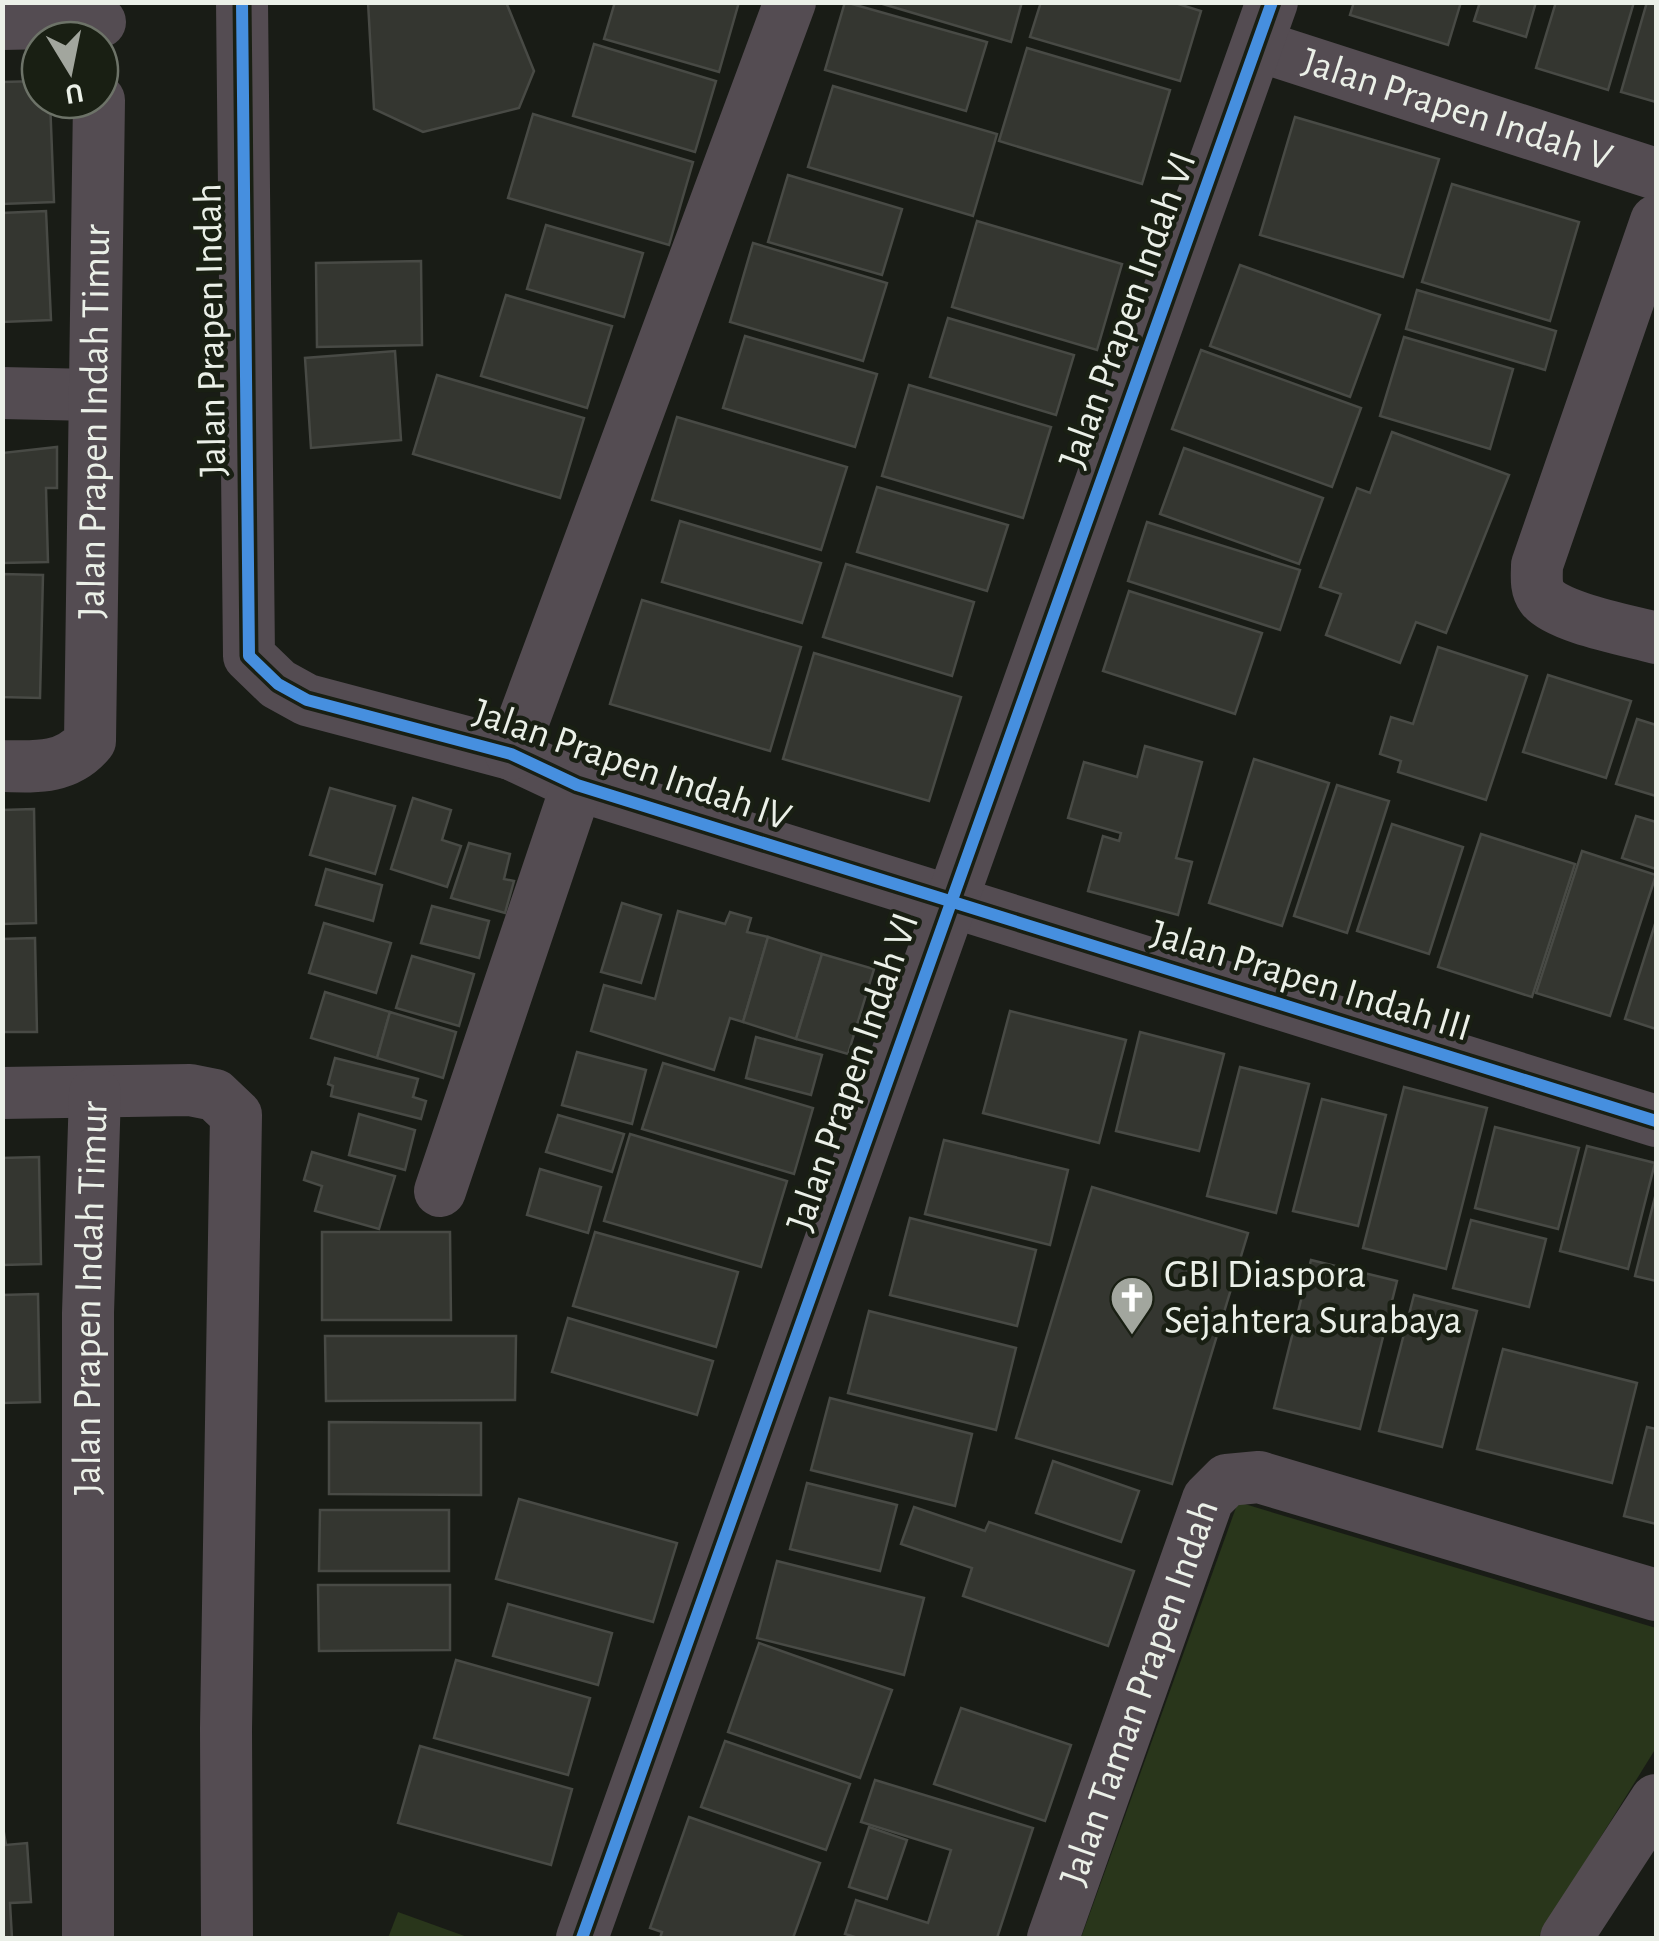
<svg xmlns="http://www.w3.org/2000/svg" width="1659" height="1941" viewBox="0 0 1659 1941" font-family="'Alegreya Sans',sans-serif">
<rect width="100%" height="100%" fill="#191c16"/>
<!-- green -->
<g fill="#29361b">
<path d="M1238,1502L1656,1628V1748L1538,1938H1081Z"/>
<path d="M398,1912L470,1938H388Z"/>
</g>
<!-- building -->
<g fill="#343630" stroke="#484a45" stroke-width="2.5">
<path d="M368,2H506L534,71L519,108L423,132L374,109Z"/>
<path d="M615,2H739L719,72L604,39Z"/>
<path d="M845,2L987,42L966,111L825,70Z"/>
<path d="M876,2H1022L1011,42Z"/>
<path d="M1041,2H1172L1201,11L1180,81L1030,37Z"/>
<path d="M1354,2H1461L1448,45L1350,15Z"/>
<path d="M1480,2H1536L1526,37L1474,21Z"/>
<path d="M1556,2H1634L1608,90L1536,68Z"/>
<path d="M1647,2H1656V102L1621,92Z"/>
<path d="M594,44L716,81L695,152L573,116Z"/>
<path d="M1027,48L1170,90L1142,184L999,141Z"/>
<path d="M40,81V100H50L54,202L2,204V82Z"/>
<path d="M833,86L997,134L973,216L808,167Z"/>
<path d="M533,114L693,162L669,245L508,198Z"/>
<path d="M1295,117L1439,159L1403,277L1260,235Z"/>
<path d="M788,175L902,209L882,275L768,242Z"/>
<path d="M1452,184L1579,222L1550,321L1422,282Z"/>
<path d="M46,211L51,320L2,322V213Z"/>
<path d="M977,221L1122,264L1097,350L952,307Z"/>
<path d="M546,225L643,253L624,317L527,289Z"/>
<path d="M753,243L887,283L863,361L730,322Z"/>
<path d="M421,261L422,345L317,347L316,263Z"/>
<path d="M1240,265L1380,315L1350,397L1210,346Z"/>
<path d="M1417,290L1556,331L1545,370L1406,329Z"/>
<path d="M506,295L612,326L587,408L481,376Z"/>
<path d="M948,318L1074,355L1056,415L930,377Z"/>
<path d="M745,336L877,374L855,447L723,408Z"/>
<path d="M1404,337L1513,369L1490,449L1380,416Z"/>
<path d="M1201,350L1361,408L1332,487L1172,429Z"/>
<path d="M395,351L401,440L311,448L305,358Z"/>
<path d="M437,375L584,418L560,498L413,454Z"/>
<path d="M909,385L1051,427L1023,518L882,476Z"/>
<path d="M677,417L847,467L821,550L652,500Z"/>
<path d="M1392,432L1509,475L1446,633L1416,622L1400,663L1326,635L1341,594L1320,587L1357,488L1370,493Z"/>
<path d="M57,447V488H46L48,562L2,563V453Z"/>
<path d="M1184,448L1323,498L1299,564L1160,514Z"/>
<path d="M877,487L1008,525L987,591L857,552Z"/>
<path d="M680,521L821,563L802,623L662,582Z"/>
<path d="M1147,522L1300,570L1280,630L1128,581Z"/>
<path d="M846,564L974,602L952,676L823,637Z"/>
<path d="M2,574L43,575L40,698L2,697Z"/>
<path d="M1129,591L1262,633L1235,714L1103,671Z"/>
<path d="M642,600L801,647L770,751L610,704Z"/>
<path d="M1438,647L1527,676L1486,800L1398,772L1401,761L1380,754L1391,717L1413,724Z"/>
<path d="M814,653L961,697L929,801L783,759Z"/>
<path d="M1548,675L1631,701L1606,778L1523,752Z"/>
<path d="M1637,719L1656,725V796L1616,784Z"/>
<path d="M1145,746L1202,762L1176,858L1192,862L1178,915L1088,891L1103,836L1119,841L1121,833L1068,818L1084,762L1137,777Z"/>
<path d="M1254,759L1329,783L1282,926L1209,903Z"/>
<path d="M1337,785L1389,801L1347,933L1294,916Z"/>
<path d="M330,788L395,806L375,874L310,855Z"/>
<path d="M413,798L451,810L442,840L461,846L447,887L391,869Z"/>
<path d="M34,809L36,923L2,924V810Z"/>
<path d="M1636,816L1656,822V869L1622,858Z"/>
<path d="M1392,824L1463,847L1429,954L1357,931Z"/>
<path d="M1481,834L1575,864L1532,997L1438,967Z"/>
<path d="M469,843L510,854L504,879L514,881L505,913L451,898Z"/>
<path d="M1582,851L1656,875L1610,1016L1536,993Z"/>
<path d="M326,869L382,885L373,921L316,905Z"/>
<path d="M622,903L661,915L641,983L601,972Z"/>
<path d="M432,906L489,921L479,958L421,943Z"/>
<path d="M678,911L725,924L730,912L751,918L747,932L768,937L743,1022L730,1018L714,1070L591,1031L604,985L655,999Z"/>
<path d="M1656,921V1029L1625,1019Z"/>
<path d="M324,923L391,943L376,993L309,973Z"/>
<path d="M768,937L822,954L796,1039L743,1022Z"/>
<path d="M35,938L37,1032H2V939Z"/>
<path d="M822,954L874,969L848,1054L796,1039Z"/>
<path d="M412,956L474,974L459,1026L396,1008Z"/>
<path d="M325,992L390,1012L377,1058L311,1038Z"/>
<path d="M1010,1011L1126,1040L1099,1143L983,1113Z"/>
<path d="M390,1012L456,1032L443,1078L377,1058Z"/>
<path d="M1140,1032L1224,1054L1199,1151L1116,1131Z"/>
<path d="M756,1037L822,1055L811,1095L746,1078Z"/>
<path d="M577,1052L646,1070L632,1124L562,1105Z"/>
<path d="M335,1058L418,1079L413,1097L426,1101L421,1119L331,1096L333,1086L328,1084Z"/>
<path d="M663,1063L813,1108L794,1174L642,1129Z"/>
<path d="M1240,1067L1309,1084L1276,1213L1207,1196Z"/>
<path d="M1404,1087L1487,1108L1446,1269L1363,1248Z"/>
<path d="M1322,1099L1386,1115L1358,1226L1293,1211Z"/>
<path d="M359,1114L415,1130L405,1170L349,1155Z"/>
<path d="M558,1115L624,1134L612,1172L546,1152Z"/>
<path d="M1495,1127L1579,1148L1558,1229L1475,1208Z"/>
<path d="M630,1134L787,1181L761,1267L604,1221Z"/>
<path d="M944,1140L1068,1170L1050,1245L925,1214Z"/>
<path d="M1587,1146L1655,1163L1628,1269L1560,1251Z"/>
<path d="M312,1152L395,1176L379,1229L315,1211L322,1186L304,1180Z"/>
<path d="M39,1157L41,1264L2,1265V1158Z"/>
<path d="M540,1169L601,1187L588,1233L527,1215Z"/>
<path d="M1092,1187L1248,1233L1172,1484L1016,1438Z"/>
<path d="M1656,1193V1281L1635,1276Z"/>
<path d="M910,1218L1036,1250L1017,1326L890,1295Z"/>
<path d="M1471,1220L1546,1239L1529,1307L1453,1288Z"/>
<path d="M322,1232H450L451,1320H322Z"/>
<path d="M595,1232L738,1272L716,1347L573,1306Z"/>
<path d="M1311,1260L1397,1281L1360,1429L1274,1408Z"/>
<path d="M38,1294L40,1402L2,1403V1295Z"/>
<path d="M1414,1295L1477,1311L1442,1447L1379,1431Z"/>
<path d="M869,1311L1016,1348L996,1430L848,1393Z"/>
<path d="M568,1318L713,1361L697,1415L552,1372Z"/>
<path d="M325,1336H516L515,1400L326,1401Z"/>
<path d="M1503,1349L1637,1383L1612,1483L1477,1449Z"/>
<path d="M830,1398L972,1434L955,1506L811,1470Z"/>
<path d="M329,1422L481,1423V1495L329,1494Z"/>
<path d="M1647,1427L1656,1429V1524L1624,1516Z"/>
<path d="M1053,1461L1139,1491L1121,1542L1036,1513Z"/>
<path d="M807,1483L897,1505L880,1571L790,1549Z"/>
<path d="M519,1499L677,1543L653,1622L496,1579Z"/>
<path d="M914,1507L985,1531L989,1522L1134,1571L1108,1646L963,1596L972,1568L901,1544Z"/>
<path d="M320,1510H449V1571H319Z"/>
<path d="M777,1561L924,1598L904,1675L757,1638Z"/>
<path d="M318,1585H450V1650L319,1651Z"/>
<path d="M508,1604L612,1633L598,1685L493,1656Z"/>
<path d="M759,1643L892,1690L860,1778L728,1732Z"/>
<path d="M456,1660L590,1698L568,1775L434,1738Z"/>
<path d="M961,1708L1071,1745L1045,1821L934,1784Z"/>
<path d="M725,1741L850,1784L826,1850L701,1807Z"/>
<path d="M420,1746L572,1789L551,1865L398,1823Z"/>
<path d="M875,1780L1033,1828L997,1938H858L845,1934L856,1900L928,1923L951,1850L861,1822Z"/>
<path d="M689,1817L820,1863L793,1938H660L662,1932L650,1928Z"/>
<path d="M2,1821L6,1845L27,1843L31,1902L10,1903L12,1938H2Z"/>
<path d="M869,1827L907,1840L887,1899L849,1887Z"/>
</g>
<g fill="none" stroke-linecap="round" stroke-linejoin="round">
<!-- minor -->
<g stroke="#544c52" stroke-width="52">
<path d="M242,2L249,656L278,684L307,700L511,754L577,785L1656,1121"/>
<path d="M2,24L100,22"/>
<path id="s1" d="M1259,46L1656,174"/>
<path d="M1656,221L1537,565C1537,576 1535,587 1542,597C1555,617 1631,631 1656,638"/>
<path d="M2,393L93,395"/>
<path d="M511,754L790,2"/>
<path id="s2" d="M2,766C37,767 67,769 90,741L99,100"/>
<path d="M2,1093L190,1090L215,1095L236,1115L226,1729L227,1938"/>
<path d="M440,1191L577,785"/>
<path id="s3" d="M88,1938V1313L95,1093"/>
<path d="M582,1938L1272,2"/>
<path id="s4" d="M1053,1938L1208,1499L1227,1480L1259,1477L1656,1595"/>
<path d="M1566,1938L1656,1800"/>
</g>
<defs>
<g id="cycleway">
<path d="M242,2L249,656L278,684L307,700L511,754L577,785L1656,1121"/>
<path d="M582,1938L1272,2"/>
</g>
</defs>
<!-- cycleway casing -->
<use href="#cycleway" stroke="#191f13" stroke-width="19"/>
<!-- cycleway -->
<use href="#cycleway" stroke="#468fdf" stroke-width="12"/>
</g>
<!-- icons -->
<defs>
<symbol id="church-pin" viewBox="-11 -11 22 30"><path d="M0 17L-7.5 6A9.5 9.5 0 1 1 7.5 6Z" fill="#a2a69e" stroke="#191f13"/><path d="M-1.2-6h2.4v3.5h3.3v2.4h-3.3V6h-2.4V-.1h-3.3v-2.4h3.3Z" fill="#fff"/></symbol>
</defs>
<g fill-rule="evenodd">
<use href="#church-pin" x="1107" y="1273" width="50" height="68"/>
</g>
<g text-anchor="middle" dominant-baseline="central" stroke-width="9" stroke-linejoin="round" paint-order="stroke">
<!-- street labels -->
<g font-size="40" fill="#ebf0e8" stroke="#191f13">
<text stroke="none"><textPath href="#s1" startOffset="208">Jalan Prapen Indah V</textPath></text>
<text transform="translate(1128 310) rotate(-70)">Jalan Prapen Indah VI</text>
<text transform="translate(211 330) rotate(-91)">Jalan Prapen Indah</text>
<text stroke="none"><textPath href="#s2" startOffset="415">Jalan Prapen Indah Timur</textPath></text>
<text transform="translate(632 765) rotate(19)">Jalan Prapen Indah IV</text>
<text transform="translate(1311 981) rotate(17)">Jalan Prapen Indah III</text>
<text transform="translate(853 1072) rotate(-71)">Jalan Prapen Indah VI</text>
<text stroke="none"><textPath href="#s3" startOffset="640">Jalan Prapen Indah Timur</textPath></text>
<text stroke="none"><textPath href="#s4" startOffset="260">Jalan Taman Prapen Indah</textPath></text>
</g>
<!-- poi labels -->
<g font-size="40" fill="#ebf0e8" stroke="#191f13" text-anchor="start">
<text x="1164" y="1275">GBI Diaspora<tspan x="1164" dy="46">Sejahtera Surabaya</tspan></text>
</g>
</g>
<!-- border -->
<rect width="1659" height="1941" fill="none" stroke="#ebf0e8" stroke-width="10"/>
<!-- north arrow -->
<g transform="translate(70 70) rotate(170)"><circle r="48" fill="#191f13" stroke="#6d7368" stroke-width="2.5"/>
<path d="M0-8L18 38L0 25L-18 38Z" fill="#a2a69e"/>
<text y="-15" font-size="28" font-weight="bold" text-anchor="middle" fill="#ebf0e8">U</text>
</g>
</svg>
